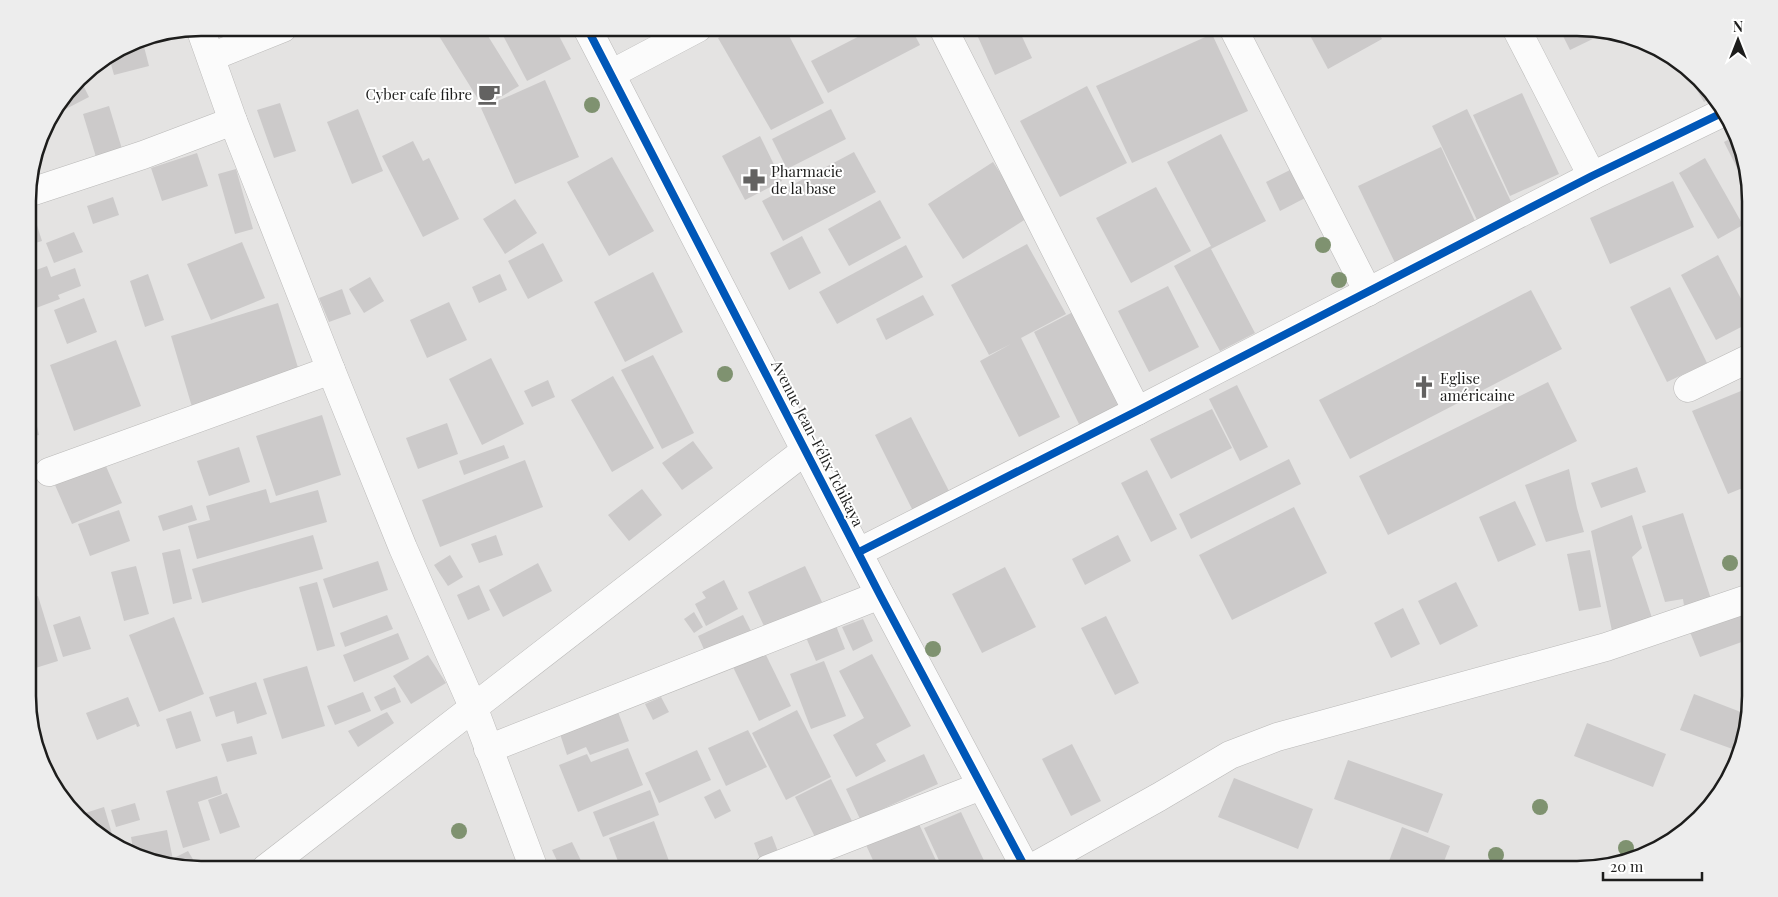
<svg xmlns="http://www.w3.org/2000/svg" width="1778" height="897" viewBox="0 0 1778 897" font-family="'Playfair Display',serif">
<rect width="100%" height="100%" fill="#e4e3e2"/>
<!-- building -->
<g fill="#cccaca">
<path d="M434,28H483L519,86L484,107L545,80L579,157L515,184L481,108L483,107Z"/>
<path d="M499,28H555L571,59L527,81Z"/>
<path d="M736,28H785L824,103L771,130L718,38Z"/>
<path d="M875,28H911L920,45L828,93L811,61Z"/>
<path d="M999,28H1018L1032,58L995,75L978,37Z"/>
<path d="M1306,28H1376L1382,39L1328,69Z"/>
<path d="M1559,28H1577L1603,34L1570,50Z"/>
<path d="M1212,34L1248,111L1132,163L1096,86Z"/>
<path d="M142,39L149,66L114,75L109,57L135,41Z"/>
<path d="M1689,77L1713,97L1704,102Z"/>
<path d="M1087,86L1127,163L1060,197L1020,121Z"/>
<path d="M84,87L89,97L58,113L56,110L66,97Z"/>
<path d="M1522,93L1559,174L1510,196L1473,115Z"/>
<path d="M280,103L296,151L274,158L257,110Z"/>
<path d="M109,106L122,149L96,157L83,114Z"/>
<path d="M358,109L383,171L352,184L327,122Z"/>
<path d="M831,109L846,139L787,169L772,139Z"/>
<path d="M1467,109L1515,210L1480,226L1432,126Z"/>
<path d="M1221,134L1266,221L1211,249L1255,333L1220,351L1174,266L1211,246L1167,162Z"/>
<path d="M760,136L782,181L745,200L722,156Z"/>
<path d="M1733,137L1749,179V192L1724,142Z"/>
<path d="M413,141L423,161L429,158L459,219L423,237L382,156Z"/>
<path d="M1441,147L1479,230L1397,267L1358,186Z"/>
<path d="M854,152L876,192L783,241L762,201Z"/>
<path d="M197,153L208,186L162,201L151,168Z"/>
<path d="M612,157L654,231L609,256L567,182Z"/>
<path d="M1705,158L1743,225L1718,239L1679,173Z"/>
<path d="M993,162L1029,217L963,259L928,204Z"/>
<path d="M1294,168L1309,196L1280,211L1266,182Z"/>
<path d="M236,169L253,229L235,234L218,174Z"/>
<path d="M1673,181L1694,227L1610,264L1590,218Z"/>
<path d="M1156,187L1191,251L1131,283L1096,218Z"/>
<path d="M113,197L119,215L93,224L87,206Z"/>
<path d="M515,199L537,233L505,254L483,219Z"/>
<path d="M880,200L901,238L849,266L828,229Z"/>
<path d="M35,219L42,241L32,244L28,232V221Z"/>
<path d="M74,232L83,252L54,263L46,243Z"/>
<path d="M802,236L821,273L789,290L770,253Z"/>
<path d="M242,242L265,298L211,320L187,264Z"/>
<path d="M28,243L35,261L28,264Z"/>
<path d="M543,243L563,281L528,299L508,261Z"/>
<path d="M1027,244L1066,314L1021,338L1060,417L1019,437L980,361L1011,344L989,355L951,285Z"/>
<path d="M906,245L923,277L837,324L819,292Z"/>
<path d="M1718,255L1749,314V323L1716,340L1681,275Z"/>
<path d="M47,266L51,277L75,268L81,286L58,295L60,299L28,311V273Z"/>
<path d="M653,272L683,332L625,362L594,302Z"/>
<path d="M148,274L164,320L145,327L130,281Z"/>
<path d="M500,274L507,290L479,303L472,287Z"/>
<path d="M370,277L384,301L364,313L349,289Z"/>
<path d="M1168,286L1199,347L1149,372L1118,311Z"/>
<path d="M1670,287L1707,363L1667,382L1630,307Z"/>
<path d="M342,289L351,314L329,322L319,298Z"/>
<path d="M1531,290L1562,349L1350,459L1319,400Z"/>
<path d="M923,295L934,315L886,340L876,319Z"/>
<path d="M84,298L97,332L67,344L54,310Z"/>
<path d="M449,302L467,340L427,358L410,320Z"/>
<path d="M278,303L300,374L192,407L171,336Z"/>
<path d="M1073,312L1120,406L1080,426L1034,332Z"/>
<path d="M116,340L141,406L74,431L50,365Z"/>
<path d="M653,355L694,433L662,449L621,370Z"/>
<path d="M491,358L524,424L482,445L449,379Z"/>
<path d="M613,376L654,448L612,472L571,400Z"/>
<path d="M548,380L555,397L532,407L524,391Z"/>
<path d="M1548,382L1577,441L1388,535L1359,476Z"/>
<path d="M1237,385L1268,447L1240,461L1209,399Z"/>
<path d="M1741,391L1750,411V485L1728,494L1692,411Z"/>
<path d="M28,400H31L39,435L28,437Z"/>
<path d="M1212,409L1232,448L1171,479L1150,439Z"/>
<path d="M322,415L341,475L276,496L256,436Z"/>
<path d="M911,417L950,493L913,511L875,435Z"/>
<path d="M447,423L458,454L418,469L406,438Z"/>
<path d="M693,441L713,468L682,490L662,463Z"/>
<path d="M504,445L509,458L464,475L459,461Z"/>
<path d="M239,447L250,482L209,496L197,461Z"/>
<path d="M1289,459L1301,484L1191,539L1179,514Z"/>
<path d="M525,460L543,507L440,547L422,500Z"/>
<path d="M105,464L122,503L72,524L55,485Z"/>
<path d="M1637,467L1646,492L1601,508L1591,483Z"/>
<path d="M1569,469L1577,508L1584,532L1546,542L1525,485Z"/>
<path d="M1147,470L1177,529L1151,542L1121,483Z"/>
<path d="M266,489L270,503L318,490L327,522L197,559L188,526L210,520L206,506Z"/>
<path d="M642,489L662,515L629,541L608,515Z"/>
<path d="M1515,501L1536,545L1498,562L1479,517Z"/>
<path d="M192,505L197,520L163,531L158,516Z"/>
<path d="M1294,507L1327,573L1232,620L1199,555Z"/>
<path d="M119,510L130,541L90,556L78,524Z"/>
<path d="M1683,513L1712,602L1685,612L1683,599L1665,602L1642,526Z"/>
<path d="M1632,515L1642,548L1632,557L1653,621L1612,631L1591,531Z"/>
<path d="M313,535L323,569L202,603L192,569Z"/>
<path d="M496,535L503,555L479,563L471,544Z"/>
<path d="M1118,535L1131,561L1085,585L1072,559Z"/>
<path d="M180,549L192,599L173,604L162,553Z"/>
<path d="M1590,550L1601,607L1579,611L1567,554Z"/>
<path d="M450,555L463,577L448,586L434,565Z"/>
<path d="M378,561L388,590L333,608L323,579Z"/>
<path d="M538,563L552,591L503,617L489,590Z"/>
<path d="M136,566L149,614L124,621L111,572Z"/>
<path d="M805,566L822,602L765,628L748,592Z"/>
<path d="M1005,567L1036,627L982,653L952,594Z"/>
<path d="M724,580L738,609L706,626L695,604L706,598L702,592Z"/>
<path d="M317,582L335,646L317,651L299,587Z"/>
<path d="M1456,582L1478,626L1440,645L1418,601Z"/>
<path d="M479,585L490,610L468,620L457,595Z"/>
<path d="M38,596L58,661L29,670V599Z"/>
<path d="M1403,608L1420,644L1391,658L1374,623Z"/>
<path d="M1750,610V639L1700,657L1690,632Z"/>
<path d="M694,612L703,627L694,633L684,619Z"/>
<path d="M387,615L393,629L345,647L340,633Z"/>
<path d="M743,615L753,635L707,656L698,636Z"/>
<path d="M80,616L91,649L63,657L53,625Z"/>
<path d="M1106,616L1139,683L1115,695L1081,628Z"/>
<path d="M174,617L204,694L159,712L129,635Z"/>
<path d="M863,619L873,641L853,651L842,627Z"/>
<path d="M835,623L845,649L816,661L805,635Z"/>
<path d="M398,633L409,659L354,682L343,655Z"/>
<path d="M764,651L791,706L759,721L733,667Z"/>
<path d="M872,654L911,726L876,744L886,761L856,777L833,735L864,718L839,671Z"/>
<path d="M428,655L446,683L411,704L393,676Z"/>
<path d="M824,661L846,716L811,729L790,674Z"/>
<path d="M307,666L325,726L282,739L263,679Z"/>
<path d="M256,682L267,714L237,724L234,711L216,717L209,697Z"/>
<path d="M395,687L401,702L381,711L374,697Z"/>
<path d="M363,692L371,711L335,725L327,706Z"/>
<path d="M1694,694L1746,714L1738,751L1680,730Z"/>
<path d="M128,697L140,726L137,727L136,724L97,740L86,713Z"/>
<path d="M661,697L669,712L653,720L645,704Z"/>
<path d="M797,710L831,777L786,800L752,733Z"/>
<path d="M191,711L201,741L176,749L166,719Z"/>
<path d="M387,712L394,723L358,747L348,731Z"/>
<path d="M618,712L629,741L590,755L586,747L567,755L560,734Z"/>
<path d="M1587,723L1666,754L1653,787L1574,756Z"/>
<path d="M748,730L767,767L726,786L708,748Z"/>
<path d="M252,736L257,754L227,762L221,744Z"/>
<path d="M1072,744L1101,801L1071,816L1042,759Z"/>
<path d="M628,748L643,785L578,812L559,765L587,754L591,762Z"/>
<path d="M697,750L711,780L659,803L645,773Z"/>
<path d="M924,754L938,784L860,819L846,789Z"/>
<path d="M1348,760L1443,794L1428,833L1334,799Z"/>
<path d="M217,776L222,794L198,802L210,840L183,848L166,791Z"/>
<path d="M1234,778L1313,809L1298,849L1218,817Z"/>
<path d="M831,779L853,823L817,841L795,797Z"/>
<path d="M720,789L731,811L715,819L704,797Z"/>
<path d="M650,790L659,815L603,837L593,812Z"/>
<path d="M227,793L240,827L220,834L208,800Z"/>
<path d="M135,803L140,820L116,827L111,810Z"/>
<path d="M104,807L115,844L79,815Z"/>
<path d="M961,812L988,869H943L924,828Z"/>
<path d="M654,821L672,869H621L609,838Z"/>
<path d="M918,822L940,869H877L866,845Z"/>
<path d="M1402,827L1450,846L1441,869H1386Z"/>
<path d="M167,830L173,860L165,861L134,854L131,837Z"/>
<path d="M772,836L779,854L761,862L754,843Z"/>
<path d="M572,842L585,869H561L552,850Z"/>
<path d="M188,851L197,866L194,868L178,864L174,858Z"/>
</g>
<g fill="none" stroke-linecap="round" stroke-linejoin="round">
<defs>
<g id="minor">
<path d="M200,28L233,121L331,370L403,548L474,709L534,869"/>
<path d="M943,28L1137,411"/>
<path d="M1233,28L1368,292"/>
<path d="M1516,28L1592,176"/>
<path d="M211,57L283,28"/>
<path d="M611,74L698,28"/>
<path d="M28,193L143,155L233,121"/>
<path d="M1688,388L1750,358"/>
<path d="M49,472L331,370"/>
<path d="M859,552L1137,411L1592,176L1724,112"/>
<path d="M488,749L880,595"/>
<path d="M768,869L981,786"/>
<path d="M1030,869L1159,797L1230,755L1277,737L1606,647L1750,598"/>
</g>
<g id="tertiary">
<path d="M587,28L880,595L1026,869"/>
<path d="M265,869L806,450"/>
</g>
</defs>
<!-- minor casing -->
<use href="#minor" stroke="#bab9b8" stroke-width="29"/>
<!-- tertiary casing -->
<use href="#tertiary" stroke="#bab9b8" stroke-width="29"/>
<!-- minor -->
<use href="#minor" stroke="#fbfbfb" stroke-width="28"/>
<!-- tertiary -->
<use href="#tertiary" stroke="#fbfbfb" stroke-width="28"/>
<defs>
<g id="cycleway">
<path d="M587,28L880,595L1026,869"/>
<path d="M859,552L1137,411L1592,176L1724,112"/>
</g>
</defs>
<!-- cycleway casing -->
<use href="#cycleway" stroke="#fff" stroke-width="11"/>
<!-- cycleway -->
<use href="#cycleway" stroke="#0057b8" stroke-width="8"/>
</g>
<!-- trees -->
<g fill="#7f9270">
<circle cx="592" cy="105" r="8"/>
<circle cx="1323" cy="245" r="8"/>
<circle cx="1339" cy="280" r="8"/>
<circle cx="725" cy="374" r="8"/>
<circle cx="1730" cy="563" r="8"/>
<circle cx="933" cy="649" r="8"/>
<circle cx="1540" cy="807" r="8"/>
<circle cx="459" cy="831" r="8"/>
<circle cx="1626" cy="848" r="8"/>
<circle cx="1496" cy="855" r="8"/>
</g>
<!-- icons -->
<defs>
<symbol id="cafe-bare" viewBox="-9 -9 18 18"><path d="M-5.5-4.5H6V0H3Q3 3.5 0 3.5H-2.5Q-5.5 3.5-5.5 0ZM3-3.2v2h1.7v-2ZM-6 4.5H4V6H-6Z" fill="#636261" stroke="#fff" stroke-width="2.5" paint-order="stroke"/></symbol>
<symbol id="pharmacy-bare" viewBox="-9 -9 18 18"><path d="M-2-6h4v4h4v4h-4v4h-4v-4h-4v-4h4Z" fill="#636261" stroke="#fff" stroke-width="2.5" paint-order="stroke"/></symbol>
<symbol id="church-bare" viewBox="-9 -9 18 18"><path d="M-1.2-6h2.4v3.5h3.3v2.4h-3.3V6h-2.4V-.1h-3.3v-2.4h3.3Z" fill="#636261" stroke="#fff" stroke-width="2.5" paint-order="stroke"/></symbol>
</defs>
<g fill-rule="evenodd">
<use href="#cafe-bare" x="473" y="78" width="32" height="32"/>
<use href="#pharmacy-bare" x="738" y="164" width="32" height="32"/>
<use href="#church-bare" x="1408" y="371" width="32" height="32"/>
</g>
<g text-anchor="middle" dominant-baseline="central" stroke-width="4" stroke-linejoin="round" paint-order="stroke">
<!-- poi labels -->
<g font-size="15" fill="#1d1d1c" stroke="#fff" text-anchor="start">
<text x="472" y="94" text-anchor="end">Cyber cafe fibre</text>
<text x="771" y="171">Pharmacie<tspan x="771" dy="17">de la base</tspan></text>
<text x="1440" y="378">Eglise<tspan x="1440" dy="17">américaine</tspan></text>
</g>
<!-- street labels -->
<g font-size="15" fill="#1d1d1c" stroke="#fff">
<text transform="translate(818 443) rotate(63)">Avenue Jean-Félix Tchikaya</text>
</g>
</g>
<!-- crop -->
<path d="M0 0H1778V897H0ZM201 36H1577A165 165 0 0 1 1742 201V696A165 165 0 0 1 1577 861H201A165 165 0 0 1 36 696V201A165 165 0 0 1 201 36Z" fill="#ededed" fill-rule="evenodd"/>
<path fill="none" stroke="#1d1d1c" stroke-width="2.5" d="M201 36H1577A165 165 0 0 1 1742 201V696A165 165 0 0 1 1577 861H201A165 165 0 0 1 36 696V201A165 165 0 0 1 201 36Z"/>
<!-- north arrow -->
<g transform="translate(1738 40)" stroke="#ffffff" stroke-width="4" paint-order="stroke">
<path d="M0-4L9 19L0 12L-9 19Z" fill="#1d1d1c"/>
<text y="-8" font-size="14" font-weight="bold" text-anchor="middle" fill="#1d1d1c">N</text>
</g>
<!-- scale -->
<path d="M1603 872v8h99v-8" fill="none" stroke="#1d1d1c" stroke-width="2.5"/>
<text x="1610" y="872" font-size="15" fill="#1d1d1c" stroke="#ffffff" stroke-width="4" paint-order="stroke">20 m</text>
</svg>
